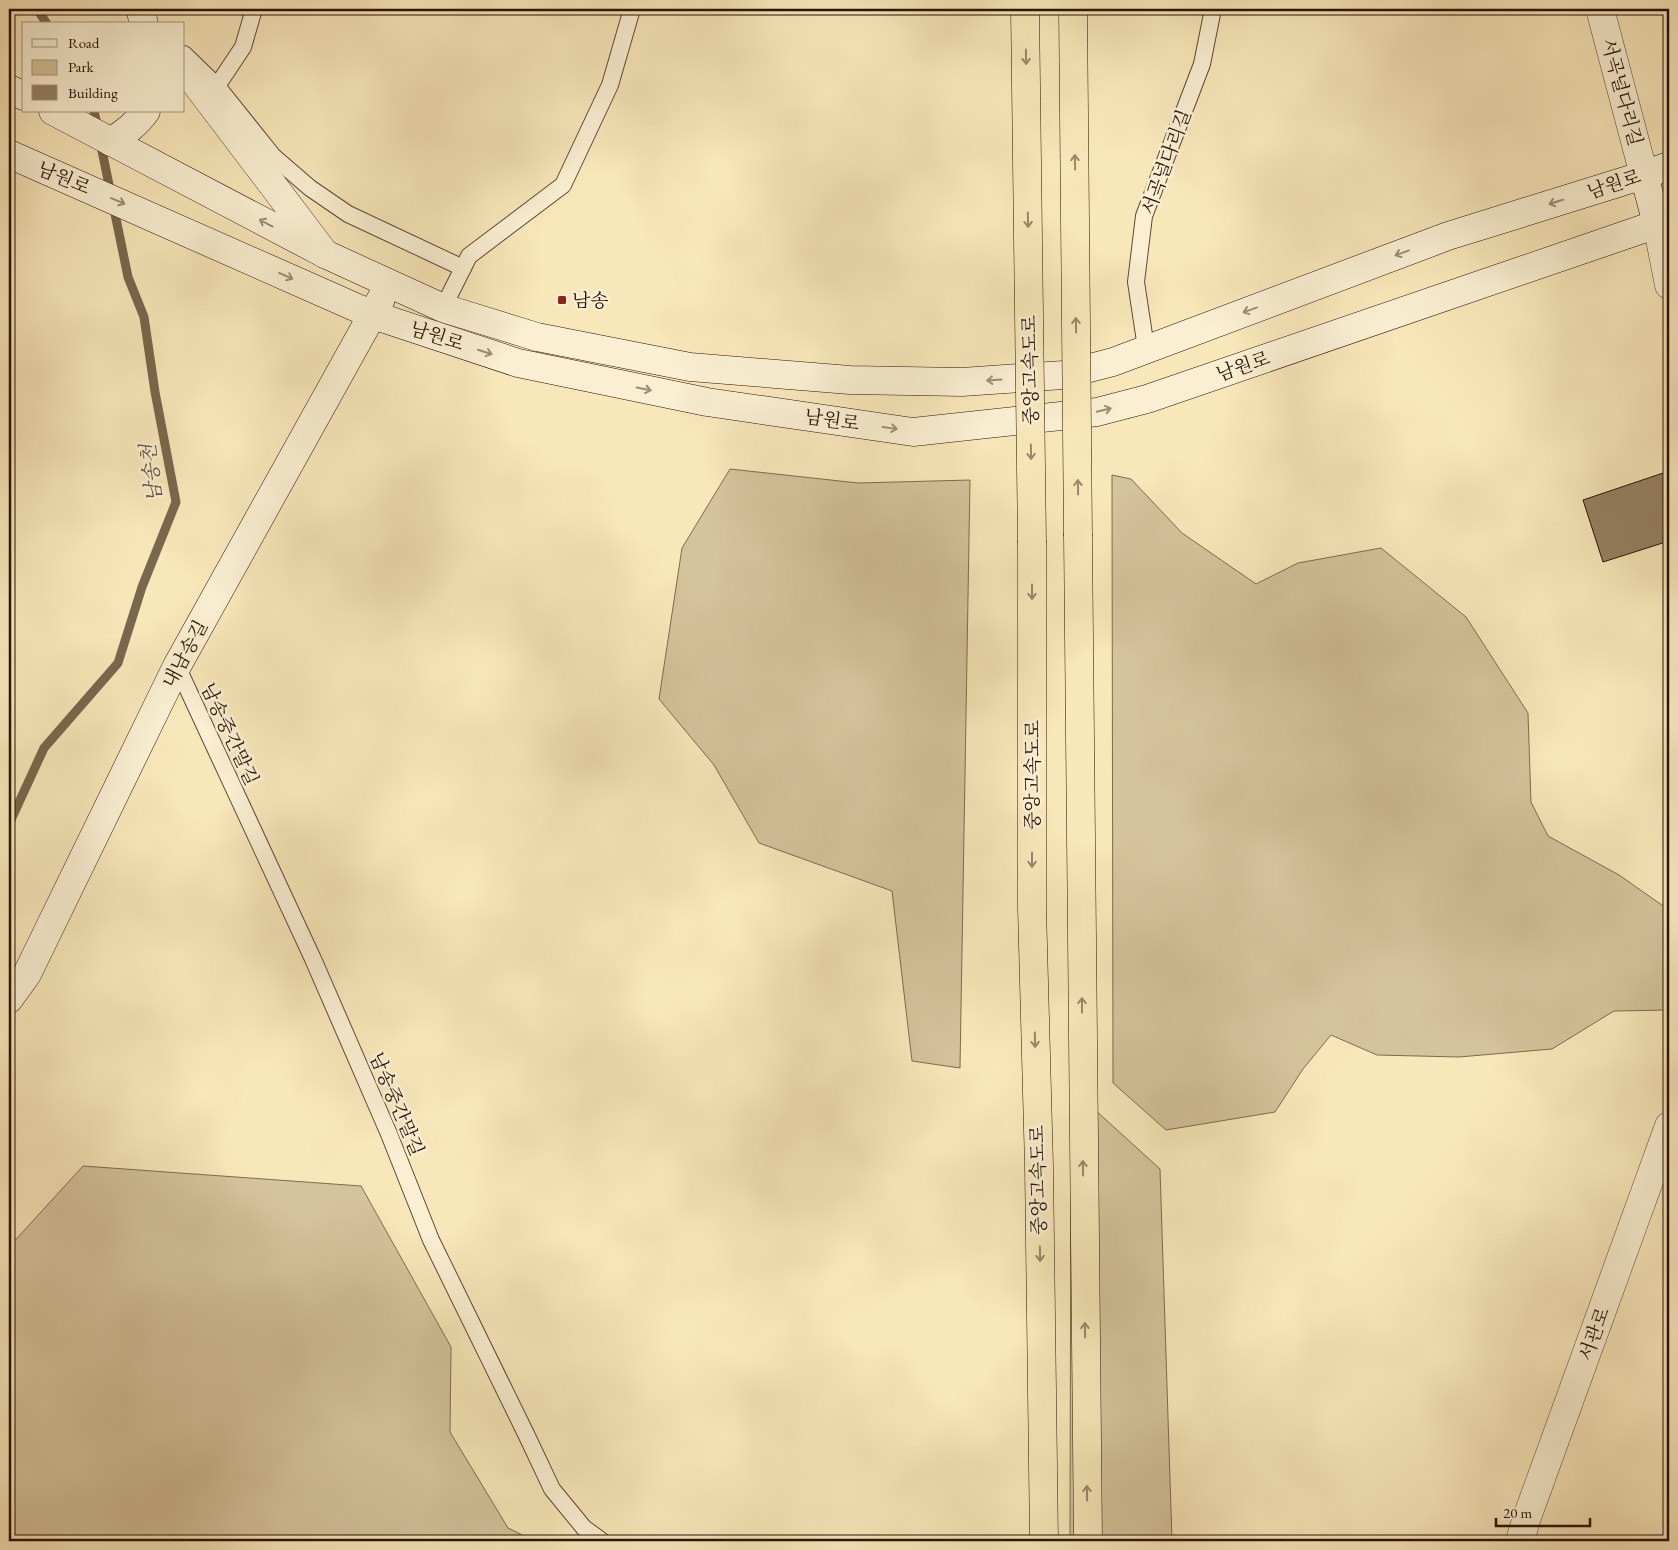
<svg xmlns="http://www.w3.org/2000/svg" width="1678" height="1550" viewBox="0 0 1678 1550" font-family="'EB Garamond','Noto Serif KR',serif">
<rect width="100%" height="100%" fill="#f8e7b9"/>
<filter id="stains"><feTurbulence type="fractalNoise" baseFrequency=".004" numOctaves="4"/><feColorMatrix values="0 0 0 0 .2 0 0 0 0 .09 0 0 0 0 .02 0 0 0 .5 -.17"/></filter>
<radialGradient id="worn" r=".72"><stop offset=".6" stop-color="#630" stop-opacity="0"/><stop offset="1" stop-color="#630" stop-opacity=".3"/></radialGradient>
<!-- green -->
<g fill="#d5c39b" stroke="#7f6a51">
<path d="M730,469L858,483L970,480L960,1068L912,1061L892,891L759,843L714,765L659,699L682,548Z"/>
<path d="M1112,475L1131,479L1182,533L1256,584L1298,563L1381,548L1466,617L1528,713L1531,802L1548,836L1619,875L1669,910V1010L1614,1011L1552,1049L1459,1057L1377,1055L1331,1035L1303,1069L1275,1112L1166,1130L1113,1083Z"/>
<path d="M1071,1088L1160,1169L1172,1541H1070Z"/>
<path d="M83,1166L361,1186L451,1347L450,1432L508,1528L535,1541H9V1247Z"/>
</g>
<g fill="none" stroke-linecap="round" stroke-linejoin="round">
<!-- stream -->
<g stroke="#7b674d" stroke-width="9">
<path d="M37,9L47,24"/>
<path d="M94,111L98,129"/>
<path d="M9,824L44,748L118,663L142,587L176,502L155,392L144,317L128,277L100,141"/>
</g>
</g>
<!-- building -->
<path fill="#958164" stroke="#291207" d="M1669,471V541L1603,562L1583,500Z"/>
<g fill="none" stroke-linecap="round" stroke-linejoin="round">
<defs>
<g id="lane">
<path d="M184,54L217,86L273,156L310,188L348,214L463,268"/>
<path d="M217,86L243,47L254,9"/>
<path d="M443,308L469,256L563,185L610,85L632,9"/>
<path d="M1146,348L1136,282L1144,216L1202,64L1213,9"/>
<path d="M177,666L313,959L389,1134L431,1240L526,1434L552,1489L584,1528L602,1541"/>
</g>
<g id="street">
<path d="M1600,9L1644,175"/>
<path d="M184,68L325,254"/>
<path d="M1657,224L1669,285"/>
<path d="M1520,1541L1526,1520L1669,1126"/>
</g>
<g id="secondary">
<path d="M141,12L144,24"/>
<path d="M9,89L24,96"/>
<path d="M53,111L325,254L443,308L537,337L690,367L850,380L962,382L1063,375L1113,362L1448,236L1644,175L1669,166"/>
<path d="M111,142C124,133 137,124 146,111"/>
<path d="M9,154L373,315L518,363L707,402L913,432L1097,412L1147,399L1669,220"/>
<path d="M1644,175L1657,224"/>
<path d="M9,999L27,974L177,666L381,299"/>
</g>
<g id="highway">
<path d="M1078,536L1088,1541"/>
<path d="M1032,543V908L1039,1166L1044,1541"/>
</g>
</defs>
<!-- lane casing -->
<use href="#lane" stroke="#5d4734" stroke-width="18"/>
<!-- street casing -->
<use href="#street" stroke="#5d4734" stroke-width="29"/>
<!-- secondary casing -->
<use href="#secondary" stroke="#291207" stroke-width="29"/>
<!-- highway casing -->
<use href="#highway" stroke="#291207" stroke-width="29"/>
<!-- lane -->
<use href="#lane" stroke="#faefd2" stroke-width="16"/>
<!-- street -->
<use href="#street" stroke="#faefd2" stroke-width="28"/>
<!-- secondary -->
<use href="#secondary" stroke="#faefd2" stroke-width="28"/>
<!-- highway -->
<use href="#highway" stroke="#f8e7b9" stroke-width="28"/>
<defs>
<g id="highway-bridge">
<path d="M1025,9L1032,543"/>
<path d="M1073,9L1078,536"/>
</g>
</defs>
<!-- highway-bridge casing -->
<use href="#highway-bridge" stroke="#291207" stroke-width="29" stroke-linecap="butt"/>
<!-- highway-bridge -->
<use href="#highway-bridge" stroke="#f8e7b9" stroke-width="28"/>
</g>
<!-- one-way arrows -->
<defs><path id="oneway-shaft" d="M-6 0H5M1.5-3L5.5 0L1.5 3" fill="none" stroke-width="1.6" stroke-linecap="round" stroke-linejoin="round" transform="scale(1.25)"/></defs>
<g stroke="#9b8769">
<use href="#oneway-shaft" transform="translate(1026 57) rotate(89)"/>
<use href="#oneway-shaft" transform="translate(1075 162) rotate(-91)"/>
<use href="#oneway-shaft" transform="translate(1028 220) rotate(89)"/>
<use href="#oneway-shaft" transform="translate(1076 325) rotate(-91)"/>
<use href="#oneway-shaft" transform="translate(1031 452) rotate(89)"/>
<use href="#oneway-shaft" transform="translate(1078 487) rotate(-91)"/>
<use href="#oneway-shaft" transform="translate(1032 592) rotate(90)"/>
<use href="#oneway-shaft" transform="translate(1032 860) rotate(90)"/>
<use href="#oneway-shaft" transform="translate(1082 1005) rotate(-90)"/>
<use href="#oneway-shaft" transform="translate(1035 1040) rotate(89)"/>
<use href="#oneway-shaft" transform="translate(1083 1168) rotate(-91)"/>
<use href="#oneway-shaft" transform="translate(1040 1254) rotate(89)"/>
<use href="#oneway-shaft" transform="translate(1085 1330) rotate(-91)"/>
<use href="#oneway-shaft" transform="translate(1087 1493) rotate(-91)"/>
</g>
<g stroke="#9c8c77">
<use href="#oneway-shaft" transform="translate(118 201) rotate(23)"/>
<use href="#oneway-shaft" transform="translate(1556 202) rotate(163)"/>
<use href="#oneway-shaft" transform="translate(266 223) rotate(-152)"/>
<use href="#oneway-shaft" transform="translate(1402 253) rotate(160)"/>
<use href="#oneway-shaft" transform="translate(286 276) rotate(24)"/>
<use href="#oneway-shaft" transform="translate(1250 310) rotate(160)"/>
<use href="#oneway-shaft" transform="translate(485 352) rotate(18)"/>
<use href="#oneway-shaft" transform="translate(994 380) rotate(176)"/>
<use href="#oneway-shaft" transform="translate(644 389) rotate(12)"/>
<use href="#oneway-shaft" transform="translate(1104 410) rotate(-13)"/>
<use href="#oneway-shaft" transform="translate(890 428) rotate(8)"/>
</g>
<!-- markers -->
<rect fill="#8f2418" stroke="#faefd2" stroke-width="2" x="557" y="295" width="10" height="10" rx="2.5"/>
<g text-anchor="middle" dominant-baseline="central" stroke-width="5" stroke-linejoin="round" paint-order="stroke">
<!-- street labels -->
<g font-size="19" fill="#291207" stroke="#faefd2">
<text transform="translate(1622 92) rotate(75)">서곡널다리길</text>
<text transform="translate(1166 162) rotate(-70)">서곡널다리길</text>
<text transform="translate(64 178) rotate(23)">남원로</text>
<text transform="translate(1614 184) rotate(-18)">남원로</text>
<text transform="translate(437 336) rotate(18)">남원로</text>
<text transform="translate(1243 366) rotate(-19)">남원로</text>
<text transform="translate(1030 370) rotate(-91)">중앙고속도로</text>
<text transform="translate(832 420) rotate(8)">남원로</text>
<text transform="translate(185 654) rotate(-62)">내남송길</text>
<text transform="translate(230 734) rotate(65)">남송중간말길</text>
<text transform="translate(1032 775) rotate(-90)">중앙고속도로</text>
<text transform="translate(397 1104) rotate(67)">남송중간말길</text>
<text transform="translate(1038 1180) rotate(-91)">중앙고속도로</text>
<text transform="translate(1594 1334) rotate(-70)">서관로</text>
</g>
<!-- poi labels -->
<g font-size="19" fill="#291207" stroke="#faefd2" text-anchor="start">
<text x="572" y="300">남송</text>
</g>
<!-- water labels -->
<g font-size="20" font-style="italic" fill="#67513c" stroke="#faefd2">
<text transform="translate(151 473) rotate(-97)">남송천</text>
</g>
</g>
<!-- margin -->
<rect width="1678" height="1550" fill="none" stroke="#f8e7b9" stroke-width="30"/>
<rect x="10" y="10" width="1658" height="1530" fill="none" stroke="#291207" stroke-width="2.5"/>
<rect x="15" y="15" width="1648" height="1520" fill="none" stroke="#291207"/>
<!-- legend -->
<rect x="22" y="22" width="162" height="90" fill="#faefd2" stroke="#a69781"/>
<rect x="32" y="39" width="25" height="8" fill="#faefd2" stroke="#a69781"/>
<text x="68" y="48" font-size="15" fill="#291207">Road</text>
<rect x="32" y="60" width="25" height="15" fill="#d5c39b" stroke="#a69781"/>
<text x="68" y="72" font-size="15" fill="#291207">Park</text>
<rect x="32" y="85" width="25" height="15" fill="#958164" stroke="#a69781"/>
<text x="68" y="98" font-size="15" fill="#291207">Building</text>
<!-- scale -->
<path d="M1496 1518v8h94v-8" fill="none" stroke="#291207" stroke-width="2.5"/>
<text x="1503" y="1518" font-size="15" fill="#291207" stroke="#faefd2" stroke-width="4" paint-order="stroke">20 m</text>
<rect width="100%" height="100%" filter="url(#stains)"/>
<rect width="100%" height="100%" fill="url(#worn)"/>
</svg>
